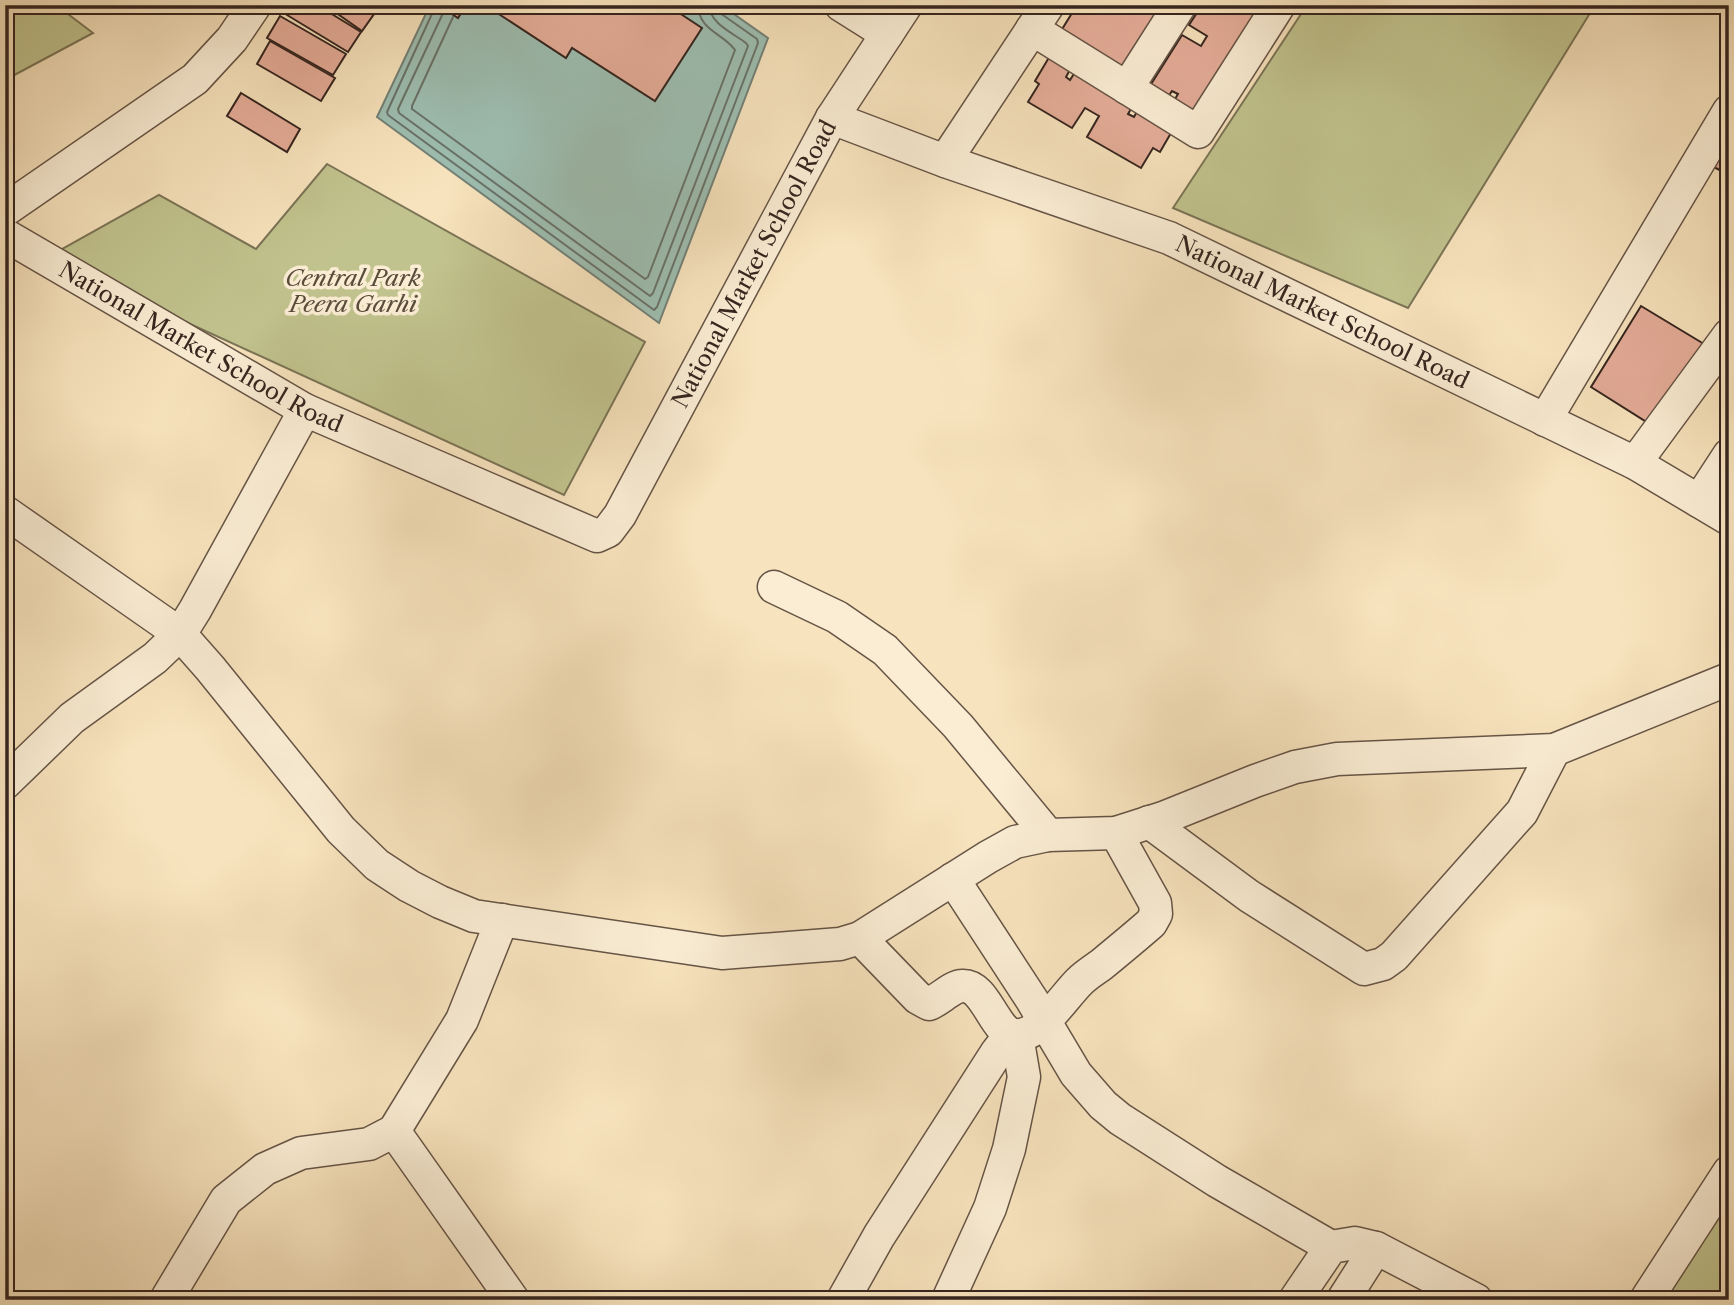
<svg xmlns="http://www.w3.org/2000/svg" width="1734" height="1305" viewBox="0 0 1734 1305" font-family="'Libre Caslon Text',serif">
<rect width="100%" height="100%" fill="#f7e3bd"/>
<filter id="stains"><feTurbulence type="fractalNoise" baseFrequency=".00286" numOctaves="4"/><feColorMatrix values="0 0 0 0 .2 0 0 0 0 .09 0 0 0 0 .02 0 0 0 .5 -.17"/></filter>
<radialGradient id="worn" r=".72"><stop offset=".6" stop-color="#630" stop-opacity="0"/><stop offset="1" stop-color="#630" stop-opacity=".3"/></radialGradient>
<!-- green -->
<g fill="#c1c38e" stroke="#7b7456" stroke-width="2">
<path d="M5,5H56L93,33L5,80Z"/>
<path d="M1307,5H1595L1408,308L1173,208Z"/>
<path d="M327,164L645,342L564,495L46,258L159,195L256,249Z"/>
<path d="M1729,1179V1300H1646Z"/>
</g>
<!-- water -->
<path fill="#9dbeb1" stroke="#738177" stroke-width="2" d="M430,5H721L768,38L659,323L377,117Z"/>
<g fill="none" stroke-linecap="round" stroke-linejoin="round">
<!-- shore -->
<g stroke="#697268" stroke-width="2">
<path d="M436,5L387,112L388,115L654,310L657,307L758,43L757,39L720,13L718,5"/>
<path d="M444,11L398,109L399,113L650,296L653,293L748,46L746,43C733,33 710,24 709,5"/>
<path d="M453,17L412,106V109L645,279L648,277L735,50C723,33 699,31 698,5"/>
</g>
</g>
<!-- building -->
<g fill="#e4ac98" stroke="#35251f" stroke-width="2">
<path d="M293,5H317L361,32L348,52L287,15Z"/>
<path d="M325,5H377L379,7L362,31Z"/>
<path d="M445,5H466L458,18L443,8Z"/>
<path d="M485,5H667L702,28L655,101L572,48L566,58Z"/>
<path d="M1077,5H1168L1152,30L1147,27L1116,76L1056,39Z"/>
<path d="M1202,5H1268L1196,119L1172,104L1178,94L1172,91L1166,100L1148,89L1182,35L1201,46L1207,36L1189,25Z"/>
<path d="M280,16L346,54L333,75L267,38Z"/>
<path d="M270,41L335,78L321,101L257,64Z"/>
<path d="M1051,54L1072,66L1066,77L1070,80L1077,69L1135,102L1128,114L1134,117L1140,106L1175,126L1160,152L1153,148L1141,168L1087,137L1099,116L1085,108L1072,128L1028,102L1039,84L1035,81Z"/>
<path d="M241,93L300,129L287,152L227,116Z"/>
<path d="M1729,129V175L1710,165Z"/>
<path d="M1641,306L1704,344L1653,426L1591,387Z"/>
</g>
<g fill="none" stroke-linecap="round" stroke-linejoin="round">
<defs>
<g id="minor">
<path d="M841,5L887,34"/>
<path d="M1032,29L1198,132L1279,5"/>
<path d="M1127,88L1180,5"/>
<path id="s1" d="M832,118L945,161L1169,238L1635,463L1729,519"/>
<path d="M945,161L1048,5"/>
<path d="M5,210L195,79L232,39L255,5"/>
<path id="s2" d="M5,235L305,410L597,536L608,531L620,515L832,118L906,5"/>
<path d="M1545,420L1729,111"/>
<path d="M1635,463L1729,335"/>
<path d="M1699,501L1729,455"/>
<path d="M5,512L180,634L210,668L341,830L377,865L409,886L440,902L474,916L722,953L840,944L860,938L988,857L1015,842L1048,835L1116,833L1163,818L1255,781L1295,767L1337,759L1554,750L1729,679"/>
<path d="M774,587L837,617L885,650L958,726L1048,835"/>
<path d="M5,783L72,718L155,658L180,634L195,610L305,410"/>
<path d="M1149,822L1249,896L1364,969L1383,964L1394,956L1522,812L1554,750"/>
<path d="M953,879L1032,1000L1076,1074L1103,1105L1120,1119L1217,1181L1331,1247"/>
<path d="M860,938L918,998L929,1004C939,1000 953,986 962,986C986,984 994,1033 1015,1035C1039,1038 1064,996 1080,981C1086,975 1094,970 1101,965C1118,951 1135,937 1151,923L1156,914L1155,903L1116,833"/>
<path d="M394,1131L513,1300"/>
<path d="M166,1300L226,1200L265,1169L301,1153L369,1144L394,1131L462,1020L502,920"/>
<path d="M843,1300L879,1236L997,1052L1011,1034"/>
<path d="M948,1300L990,1208L1009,1149L1024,1077L1017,1036"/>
<path d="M1295,1300L1331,1247L1355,1243L1376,1248L1476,1300"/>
<path d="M1343,1300L1376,1248"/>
<path d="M1646,1300L1729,1172"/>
</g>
</defs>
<!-- minor casing -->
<use href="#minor" stroke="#665446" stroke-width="35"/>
<!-- minor -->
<use href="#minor" stroke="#faedd4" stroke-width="32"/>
</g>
<g text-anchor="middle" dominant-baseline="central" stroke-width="7" stroke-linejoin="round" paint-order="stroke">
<!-- street labels -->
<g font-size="23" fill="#35251f" stroke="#faedd4">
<text stroke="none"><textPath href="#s2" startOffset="982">National Market School Road</textPath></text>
<text stroke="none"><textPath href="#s1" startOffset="528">National Market School Road</textPath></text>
<text stroke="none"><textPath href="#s2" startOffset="226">National Market School Road</textPath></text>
</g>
<!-- park labels -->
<g font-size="23" font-style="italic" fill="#584c3b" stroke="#faedd4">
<text x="353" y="278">Central Park<tspan x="353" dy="26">Peera Garhi</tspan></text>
</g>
</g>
<!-- margin -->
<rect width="1734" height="1305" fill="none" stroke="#f7e3bd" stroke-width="28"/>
<rect x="7" y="7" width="1720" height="1291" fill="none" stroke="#35251f" stroke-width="3.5"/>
<rect x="14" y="14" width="1706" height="1277" fill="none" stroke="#35251f" stroke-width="2"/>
<rect width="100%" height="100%" filter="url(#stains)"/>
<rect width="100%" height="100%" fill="url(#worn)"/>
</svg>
